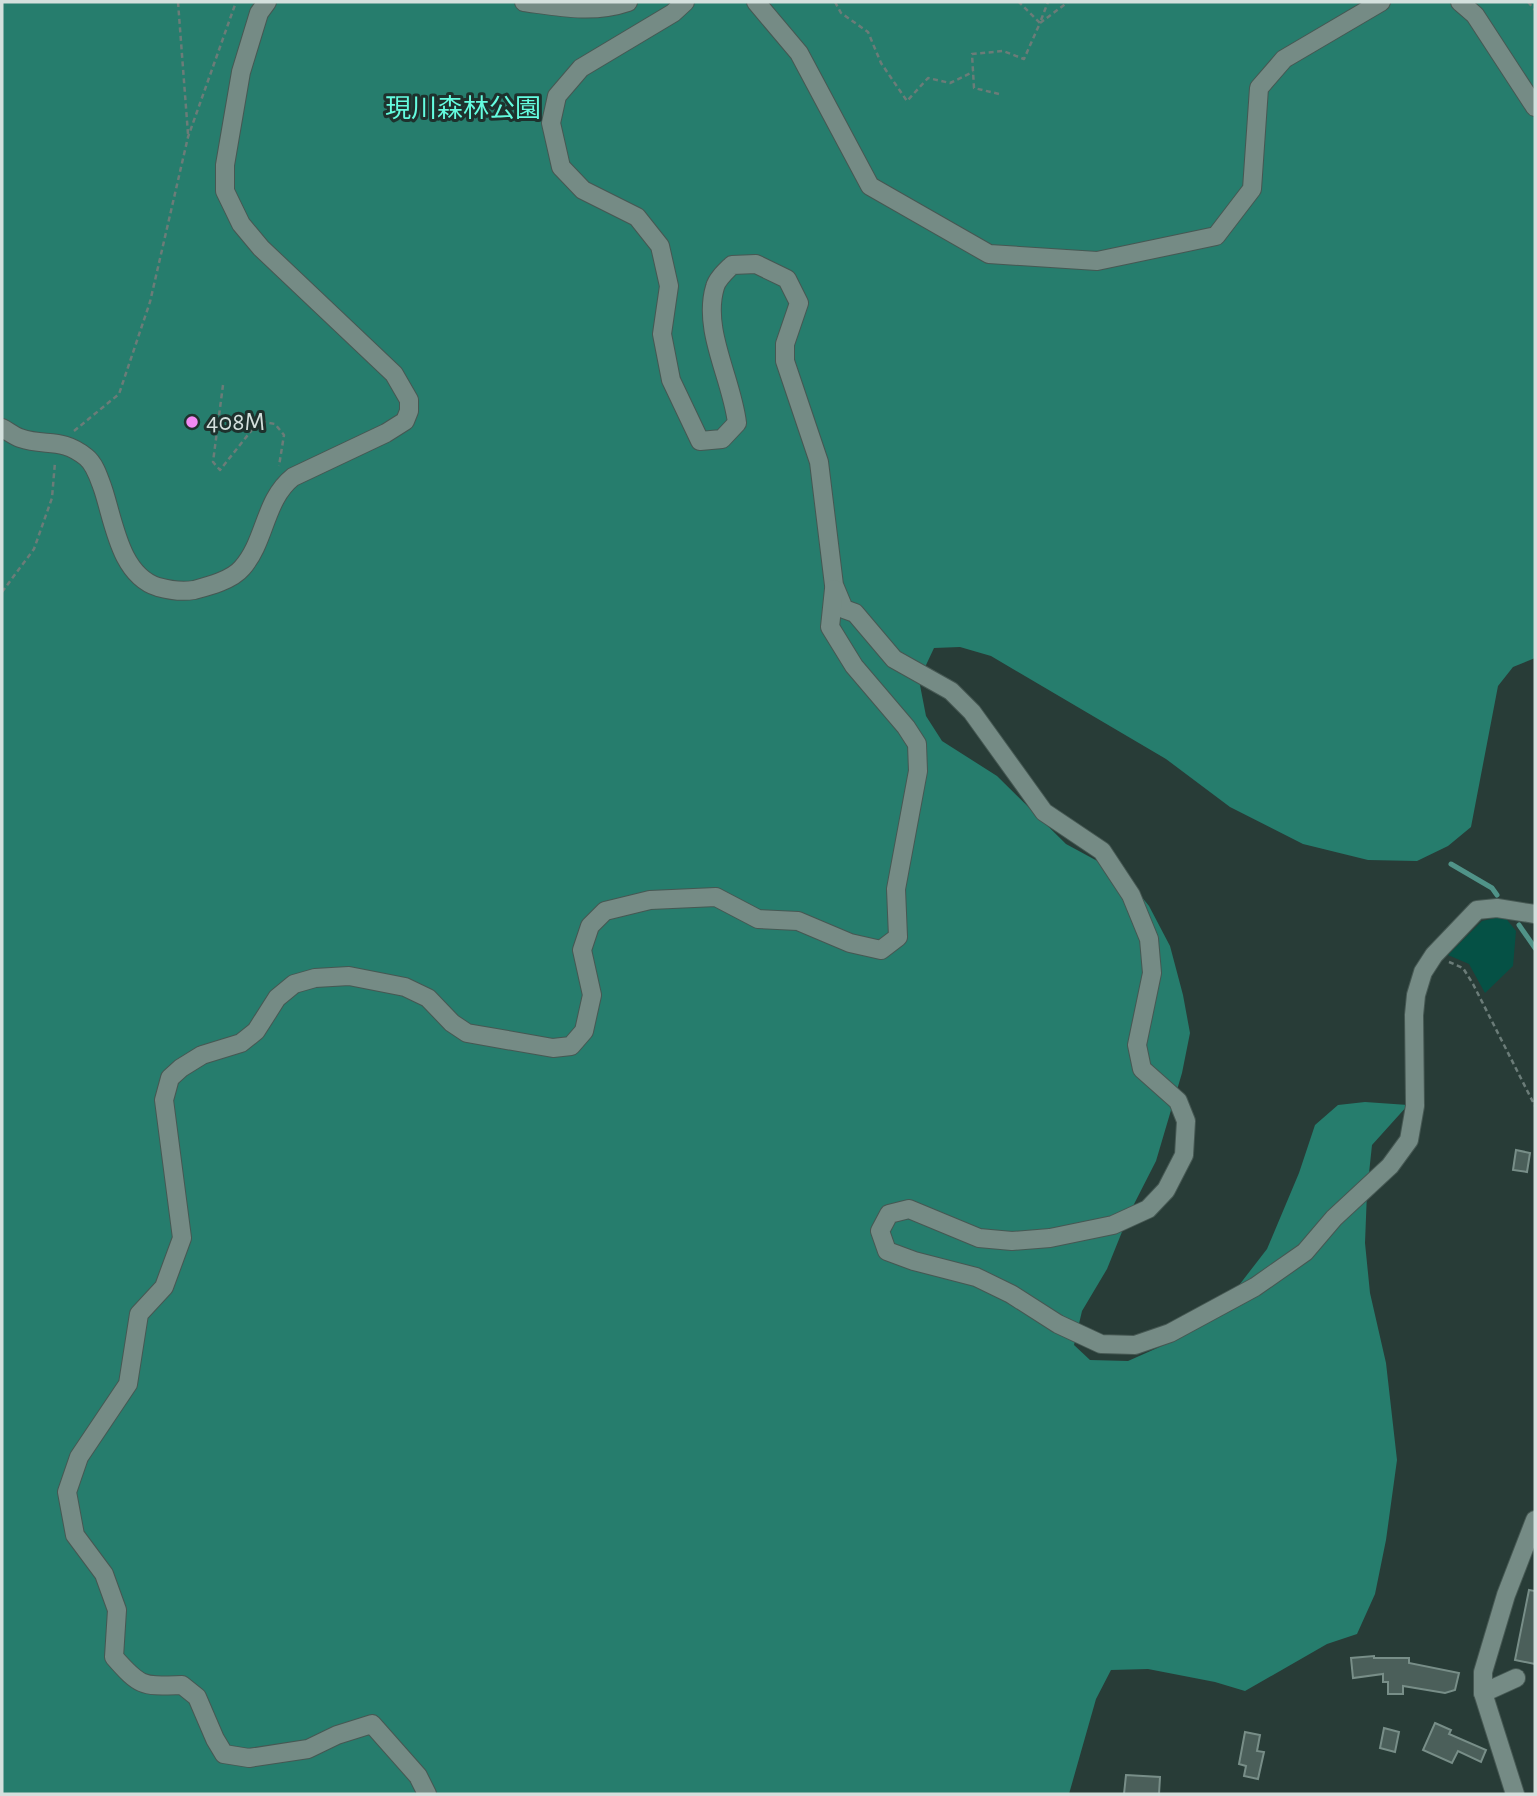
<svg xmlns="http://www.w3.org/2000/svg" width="1537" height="1796" viewBox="0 0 1537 1796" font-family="'Alegreya Sans','Noto Sans JP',sans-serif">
<rect width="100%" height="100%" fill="#283c37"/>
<!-- green -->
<path fill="#055145" d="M1504,916L1516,931L1513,966L1485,993L1469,964L1448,955L1482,921Z"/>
<!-- forest -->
<path fill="#267d6d" d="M2,2H1535V658L1513,667L1498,686L1471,827L1448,846L1417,861L1368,860L1303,844L1230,807L1166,759L991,656L960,647L934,648L919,680L926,716L942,741L997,776L1066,844L1125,876L1149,906L1170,946L1183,995L1190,1033L1182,1073L1156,1161L1130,1212L1107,1269L1082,1311L1074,1345L1090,1360L1128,1361L1182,1337L1233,1293L1267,1249L1299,1173L1315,1125L1338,1105L1365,1102L1408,1105L1372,1145L1367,1192L1365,1243L1370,1293L1386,1363L1397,1460L1386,1540L1375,1594L1357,1634L1327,1644L1245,1691L1215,1682L1148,1669L1111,1670L1096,1699L1069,1794H2Z"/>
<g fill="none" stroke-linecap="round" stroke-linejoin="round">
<!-- stream -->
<g stroke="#509388" stroke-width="5">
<path d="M1451,864L1492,888L1497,895"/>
<path d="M1519,925L1535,948"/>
</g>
</g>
<!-- building -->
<g fill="#4b5f5a" stroke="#788e88" stroke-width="2">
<path d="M1516,1150L1530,1153L1527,1172L1513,1170Z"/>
<path d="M1529,1590L1535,1591V1664L1515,1660Z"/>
<path d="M1374,1656V1658H1409V1663L1459,1673L1455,1690L1445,1693L1403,1686V1694H1388V1682H1383V1674L1353,1678L1351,1658Z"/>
<path d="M1435,1723L1451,1730L1449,1734L1486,1750L1481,1762L1458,1751L1452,1763L1423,1750Z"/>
<path d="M1384,1728L1399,1732L1395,1752L1380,1748Z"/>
<path d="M1245,1732L1260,1735L1257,1751L1264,1752L1258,1779L1244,1776L1246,1766L1239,1764Z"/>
<path d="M1126,1775L1160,1777L1159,1794H1124Z"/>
</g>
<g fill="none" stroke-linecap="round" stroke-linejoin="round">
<defs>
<g id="street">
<path d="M685,2L673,13L581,68L557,96L551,123L561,167L583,190L637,217L660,246L669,286L662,334L671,380L700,441L722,439L737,423C732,379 702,330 715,287C717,279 726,271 732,265L756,264L787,279L799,303L785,344V361L819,462L834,585L844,609L855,613L894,659L951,691L972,712L1044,812L1102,851L1131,895L1149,939L1152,973L1137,1045L1142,1069L1178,1101L1186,1121L1184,1155L1166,1190L1148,1209L1113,1225L1050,1238L1012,1241L979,1238L909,1209L889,1214L880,1231L887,1251L914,1261L976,1277L1011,1294L1058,1324L1101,1344L1135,1345L1170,1333L1255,1287L1305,1252L1334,1218L1390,1166L1409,1140L1415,1106L1414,1015L1416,995L1423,972L1434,955L1477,910L1497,908L1535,914"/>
<path d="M756,2L799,53L870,186L989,254L1097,261L1216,236L1252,189L1259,88L1284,59L1381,2"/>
<path d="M1460,2L1475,15L1535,107"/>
<path d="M1483,1693L1516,1678"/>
<path d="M427,1794L418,1776L372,1724L337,1735L308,1749L249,1758L224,1754L215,1739L197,1697L182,1685C143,1686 141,1688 114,1657L117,1610L104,1574L75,1535L67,1492L79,1457L128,1384L139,1314L164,1287L182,1238L164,1100L170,1078L181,1068L202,1055L241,1043L256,1031L277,998L294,984L315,978L349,976L405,987L428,998L452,1023L467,1033L553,1048L571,1046L584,1031L592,995L582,950L590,926L605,911L650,900L716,897L758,919L798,921L850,943L881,950L898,937L896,889L918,771L917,744L906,727L854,666L830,627L834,589"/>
<path d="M1515,1794L1483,1693V1672L1506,1595L1535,1520"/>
</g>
<g id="secondary">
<path d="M524,2C560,7 593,14 628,2"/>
<path d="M2,428C8,431 14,436 20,438C46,447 61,437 86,457C95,464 99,478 103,489C114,522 120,575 158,587C169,590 182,592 194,590C209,586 232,580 242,568C266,541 264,500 293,477L386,433L405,421L409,411V400L394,374L261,248L241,224L225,191V165L241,72L259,13L267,2"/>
</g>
</defs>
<!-- street casing -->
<use href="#street" stroke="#465853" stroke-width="20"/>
<!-- secondary casing -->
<use href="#secondary" stroke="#465853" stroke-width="20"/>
<!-- path -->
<g stroke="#6b7c78" stroke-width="2.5" stroke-dasharray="5 3.5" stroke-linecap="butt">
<path d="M178,2L188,134"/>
<path d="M835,2L841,13L868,32L881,63L907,101L928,78L950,83L973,72"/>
<path d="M1528,2L1535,10"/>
<path d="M1041,20L1048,2"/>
<path d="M1040,23L1068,2"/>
<path d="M999,94L974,88L972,54L1003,51L1024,59L1040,23L1019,2"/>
<path d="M223,385L213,462L220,470L259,421L275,424L284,435L279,466"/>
<path d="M74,431L119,394L150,302L188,137L236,2"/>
<path d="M2,592L34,549L52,498L55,462"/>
<path d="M1449,962L1463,968L1473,984L1535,1106"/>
</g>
<!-- street -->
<use href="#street" stroke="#758b85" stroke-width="18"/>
<!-- secondary -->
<use href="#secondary" stroke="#758b85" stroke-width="18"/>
</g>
<!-- markers -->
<circle fill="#f28af3" stroke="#1e312d" stroke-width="2.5" cx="192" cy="422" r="7"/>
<g text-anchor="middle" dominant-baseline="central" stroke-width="6" stroke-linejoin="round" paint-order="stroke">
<!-- park labels -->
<g font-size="26" fill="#64fcdf" stroke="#1e312d">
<text x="463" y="109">現川森林公園</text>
</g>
<!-- poi labels -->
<g font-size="26" fill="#d4e0dd" stroke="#1e312d" text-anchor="start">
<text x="206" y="422">408M</text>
</g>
</g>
<!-- border -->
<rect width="1537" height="1796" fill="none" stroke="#d4e0dd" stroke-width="7"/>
</svg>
